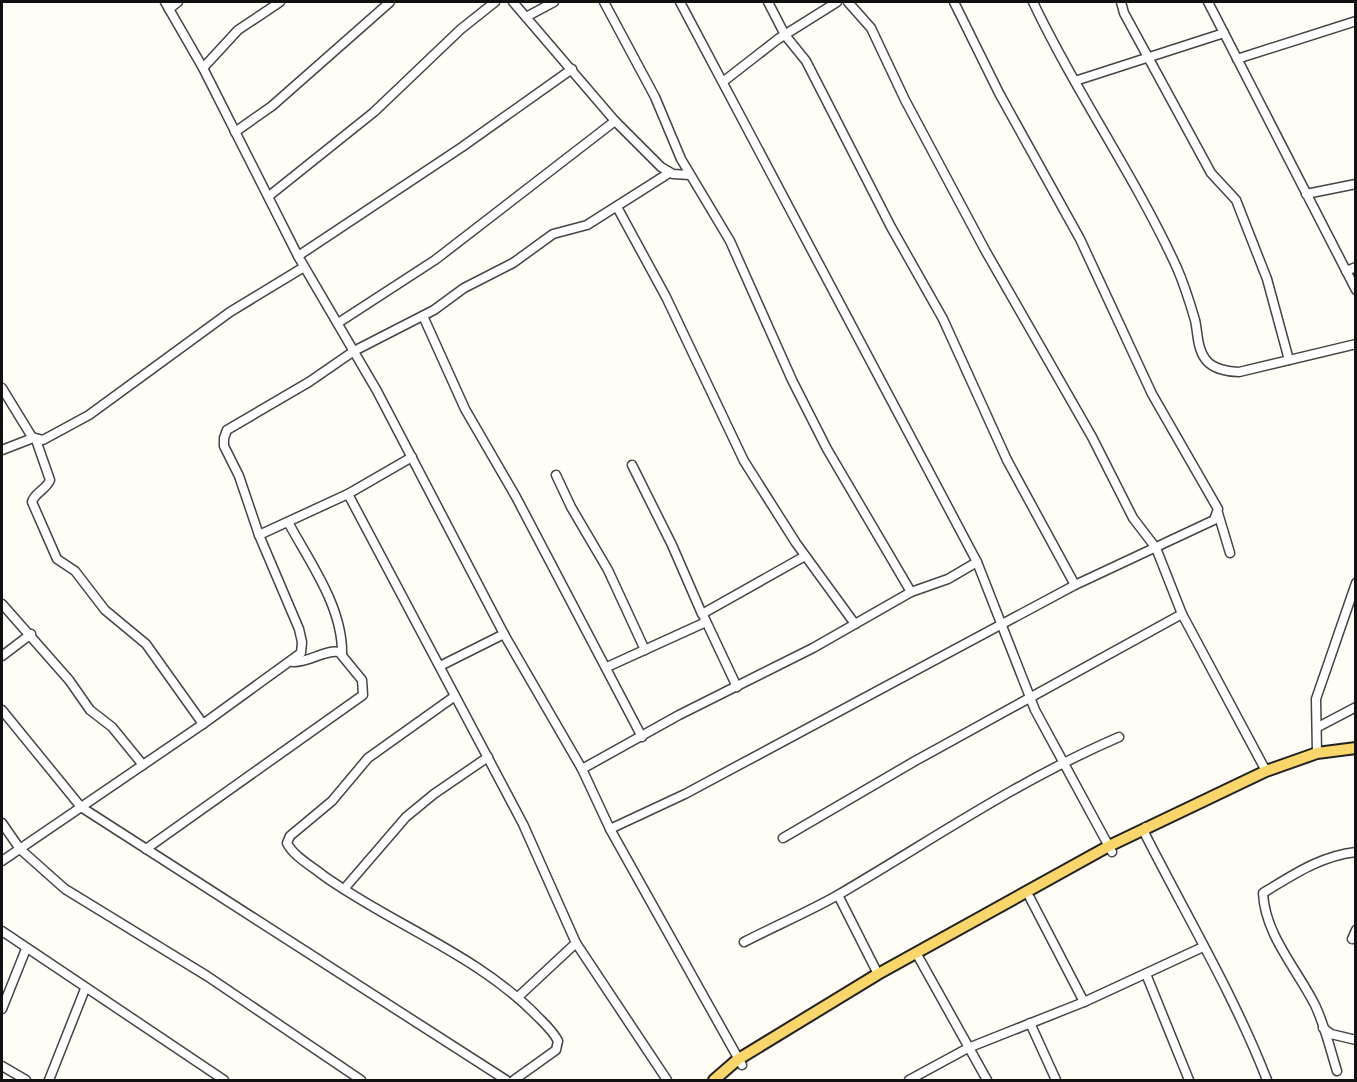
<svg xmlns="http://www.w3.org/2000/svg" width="1357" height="1082" viewBox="0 0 1357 1082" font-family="Literata,serif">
<rect width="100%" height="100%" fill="#fffdf5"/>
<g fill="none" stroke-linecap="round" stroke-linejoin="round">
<defs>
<g id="minor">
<path d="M165,2L203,68L298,256L377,391L505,636L582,769L610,829L742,1065"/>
<path d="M513,2L615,121L661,167L673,174L690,175"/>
<path d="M604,2L655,97L681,159L730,241L792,380L827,449L911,592"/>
<path d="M680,2L977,562L1035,710L1112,852"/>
<path d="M768,2L785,35L806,61L891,227L943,319L1007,460L1075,585"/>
<path d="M848,2L871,28L905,100L985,250L1092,437L1133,518L1156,548L1182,614L1266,771"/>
<path d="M1033,2C1076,93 1135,176 1177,268C1184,284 1190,303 1195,320C1198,333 1197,349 1206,360C1213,369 1229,372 1239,372L1356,344"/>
<path d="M1121,2L1124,13L1211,173L1236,200L1267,279L1289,360"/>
<path d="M1208,2L1356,290"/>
<path d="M169,9L178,2"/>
<path d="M526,17L554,2"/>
<path d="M1237,59L1356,21"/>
<path d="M203,68L238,30L280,2"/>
<path d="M724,81L778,39L837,2"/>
<path d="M1075,81L1224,33"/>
<path d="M235,132L272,106L390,2"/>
<path d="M1306,194L1356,184"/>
<path d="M269,196L374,112L461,29L495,2"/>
<path d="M617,207L666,297L744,461L796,543L855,624"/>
<path d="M298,256L462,147L572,69"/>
<path d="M1346,271L1356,267"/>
<path d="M423,316L465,409L516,497L642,737"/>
<path d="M338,323L435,260L615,121"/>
<path d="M2,388L32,437L43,440L89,415L230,312L304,267"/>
<path d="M36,440L50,480C46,490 34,493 32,502L57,559L75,571L105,610L146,644L203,724"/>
<path d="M2,450L33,438"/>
<path d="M632,465L672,545L702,614L805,556"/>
<path d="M556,475L571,507L608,570L645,650"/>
<path d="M348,494L523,824L576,943L667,1080"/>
<path d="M1218,513L1230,553"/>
<path d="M288,522C309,561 343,607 342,654"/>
<path d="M259,535L348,494L412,457"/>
<path d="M2,604L69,680L90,710L112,727L143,765"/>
<path d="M704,617L737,687"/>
<path d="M2,656L31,634"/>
<path d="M440,666L504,634"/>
<path d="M607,667L706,622"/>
<path d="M455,696L368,758L332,801L290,836L287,843C293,856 313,867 324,876C393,925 478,955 538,1017C545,1024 553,1031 558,1041L556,1050L514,1080"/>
<path d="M2,710L81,807L506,1080"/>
<path d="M1318,727L1356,707"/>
<path d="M1317,753L1316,699L1356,583"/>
<path d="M582,769L679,715L813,648L911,592L948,579L977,562"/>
<path d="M2,823L20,849L65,889L207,976L361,1080"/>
<path d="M1146,827L1145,834C1186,915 1234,995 1267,1080"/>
<path d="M610,829L685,794L1075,585L1214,520L1218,509L1152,394L1080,239L999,93L954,2"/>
<path d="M783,838L915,761L1182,614"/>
<path d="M146,849L363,695L362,680L339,652C325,649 309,663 293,662"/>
<path d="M2,861L203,724L301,653L302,642L299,629L259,535L239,476L224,446V438L227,430L309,382L354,351L434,310L464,288L513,263L553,234L587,225L669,173"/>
<path d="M344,889L406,817L434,794L488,757"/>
<path d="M838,895L878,974"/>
<path d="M1030,898L1084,1002"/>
<path d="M2,931L224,1080"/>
<path d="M1352,939L1356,930"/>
<path d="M744,942C775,926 808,912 838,895C932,840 1017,781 1119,737"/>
<path d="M919,958L987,1080"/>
<path d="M1146,974L1189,1080"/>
<path d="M518,997L576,943"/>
<path d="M2,1009L26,949"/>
<path d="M1030,1023L1056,1080"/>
<path d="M1323,1028L1331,1034L1356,1040"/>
<path d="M2,1066L26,1080"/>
<path d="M1337,1071C1330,1049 1325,1026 1315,1005C1297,969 1265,935 1263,893C1293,875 1320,856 1356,852"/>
<path d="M49,1080L85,989"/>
<path d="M909,1080L968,1048L1084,1002L1203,947"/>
</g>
<path id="major" d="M714,1080L737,1060L878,974L1109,846L1266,771L1317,753L1356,748"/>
</defs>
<!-- minor casing -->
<use href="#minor" stroke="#444" stroke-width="11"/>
<!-- major casing -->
<use href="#major" stroke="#222" stroke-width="14"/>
<!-- minor -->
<use href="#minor" stroke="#fff" stroke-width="8"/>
<!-- major -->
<use href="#major" stroke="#f9d66b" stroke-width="10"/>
</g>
<!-- border -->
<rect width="1357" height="1082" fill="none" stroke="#111111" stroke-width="6"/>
</svg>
